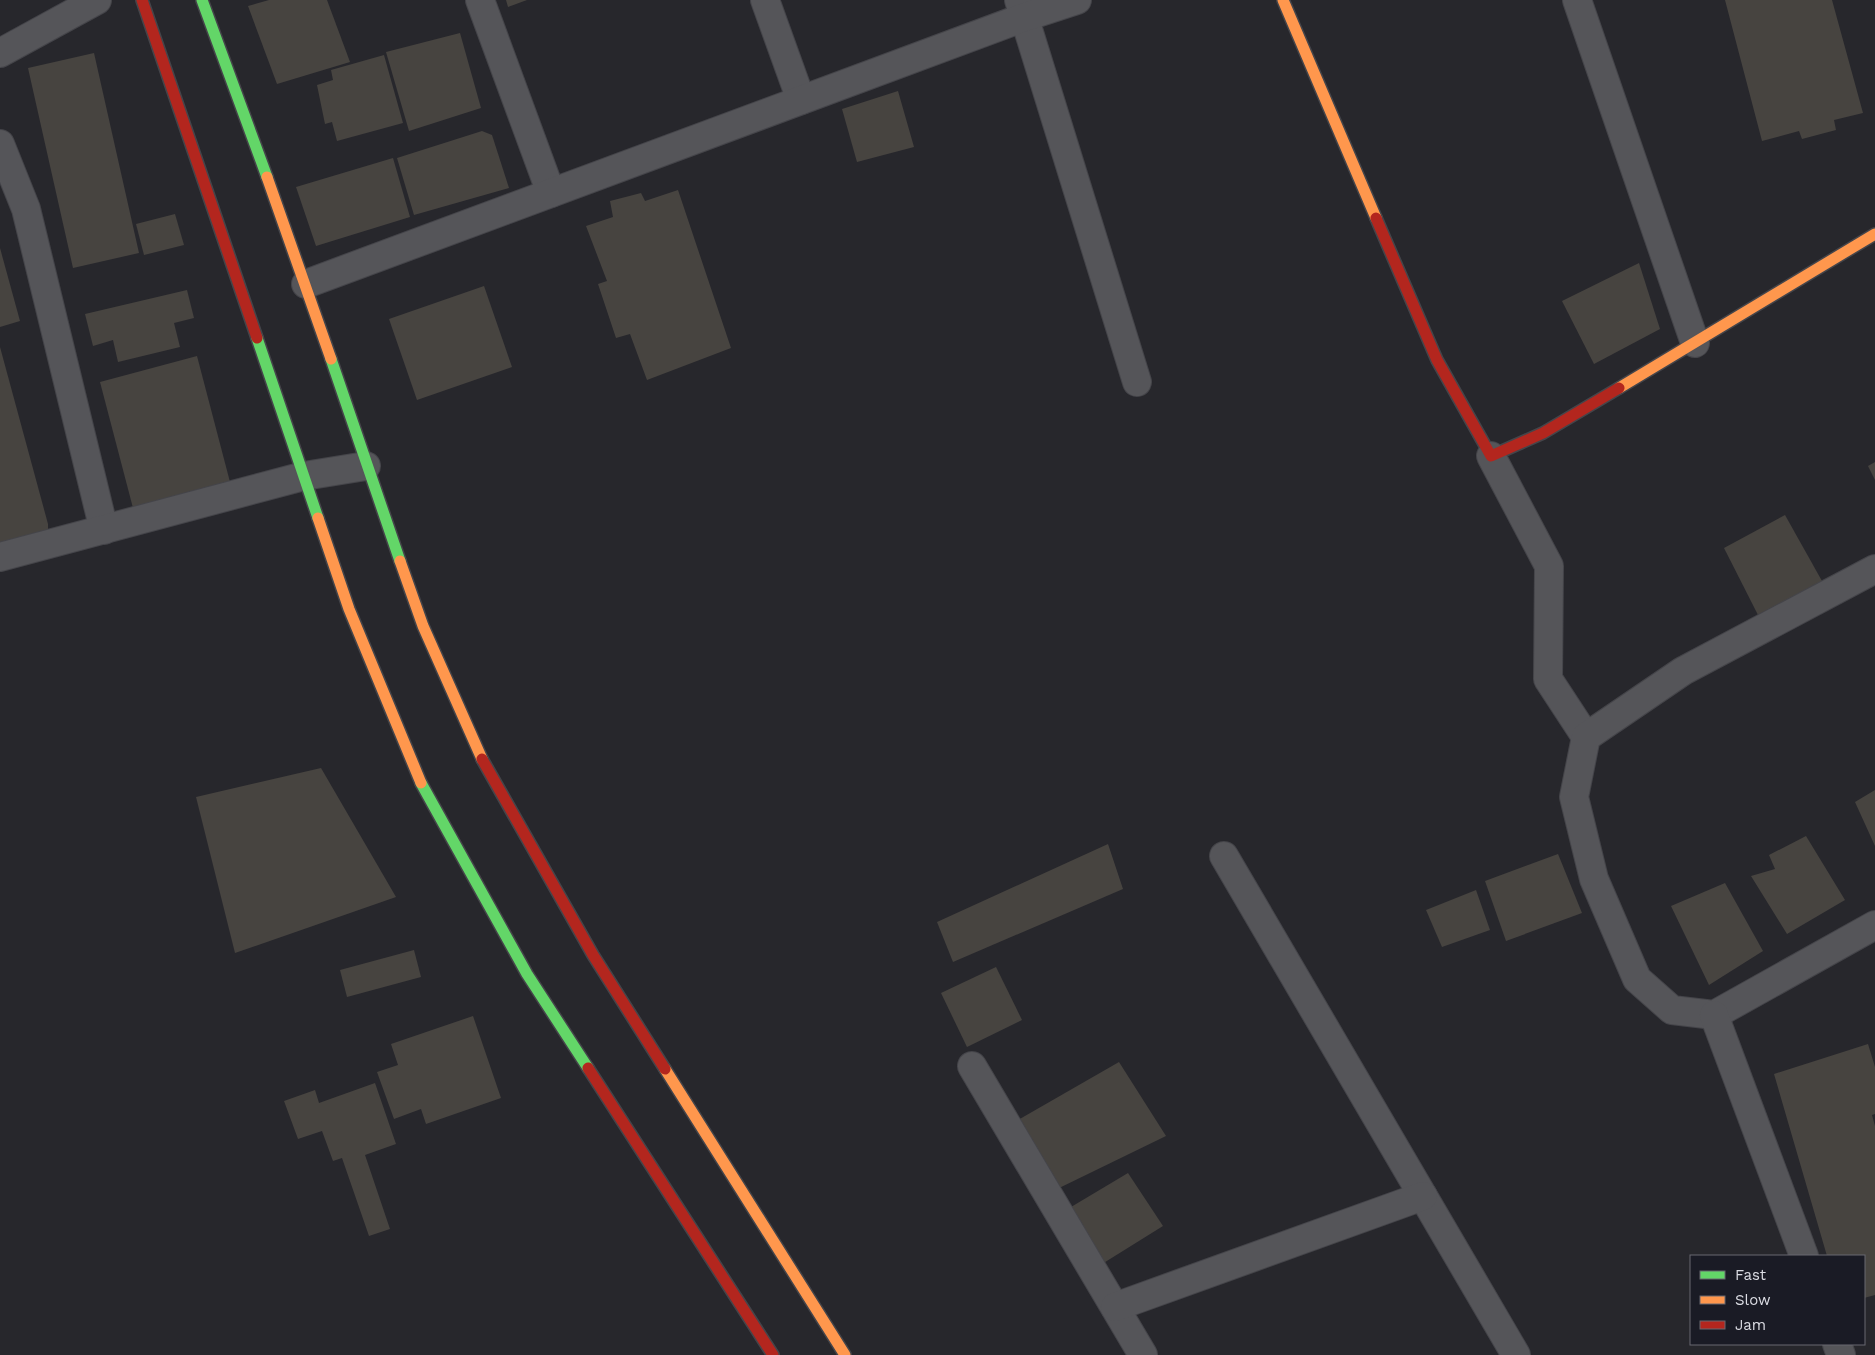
<svg xmlns="http://www.w3.org/2000/svg" width="1875" height="1355" viewBox="0 0 1875 1355" font-family="'Work Sans',sans-serif">
<rect width="100%" height="100%" fill="#27272c"/>
<!-- building -->
<g fill="#474440">
<path d="M269,0H327L350,62L277,84L248,6Z"/>
<path d="M506,0H527L508,7Z"/>
<path d="M1725,0H1832L1863,113L1834,120L1836,130L1802,139L1799,131L1762,141Z"/>
<path d="M460,33L481,108L409,131L386,52Z"/>
<path d="M94,53L139,253L73,268L28,68Z"/>
<path d="M384,55L403,123L337,141L332,122L325,124L317,85L333,80L331,70Z"/>
<path d="M898,91L914,147L857,162L842,109Z"/>
<path d="M482,131L492,135L509,188L414,215L397,158Z"/>
<path d="M393,158L410,217L316,246L296,187Z"/>
<path d="M678,190L731,348L647,380L630,334L616,338L598,284L607,281L586,226L613,217L610,201L641,193L645,201Z"/>
<path d="M175,214L184,245L144,255L136,224Z"/>
<path d="M0,248L20,321L0,327Z"/>
<path d="M1639,263L1660,329L1594,364L1562,301Z"/>
<path d="M484,286L512,367L417,400L389,319Z"/>
<path d="M187,290L194,318L174,323L180,347L118,362L113,340L93,346L85,314Z"/>
<path d="M0,347L48,524V531L0,544Z"/>
<path d="M197,356L230,482L133,508L100,382Z"/>
<path d="M1875,462V480L1868,466Z"/>
<path d="M1785,515L1822,581L1758,615L1724,548Z"/>
<path d="M321,768L396,897L235,953L196,797Z"/>
<path d="M1875,790V846L1855,802Z"/>
<path d="M1806,836L1845,900L1787,934L1751,876L1775,869L1769,855Z"/>
<path d="M1108,844L1123,889L953,962L937,922Z"/>
<path d="M1558,854L1582,913L1506,941L1485,881Z"/>
<path d="M1725,883L1763,951L1709,985L1671,906Z"/>
<path d="M1476,890L1490,930L1442,947L1426,910Z"/>
<path d="M414,950L421,977L347,997L340,970Z"/>
<path d="M996,967L1022,1020L967,1047L941,993Z"/>
<path d="M473,1016L501,1098L426,1124L421,1109L394,1119L377,1072L398,1065L391,1044Z"/>
<path d="M1868,1044L1875,1067V1114L1872,1115L1875,1126V1295L1864,1298V1256H1827L1774,1074Z"/>
<path d="M1119,1062L1166,1136L1053,1191L1018,1120Z"/>
<path d="M375,1083L396,1144L365,1155L390,1229L369,1236L342,1158L333,1161L322,1131L298,1139L284,1101L315,1090L319,1103Z"/>
<path d="M1128,1173L1163,1226L1102,1264L1066,1210Z"/>
</g>
<g fill="none" stroke-linecap="round" stroke-linejoin="round">
<defs>
<g id="street">
<path d="M480,0L551,193"/>
<path d="M765,0L801,100"/>
<path d="M1019,0L1137,382"/>
<path d="M1577,0L1695,343"/>
<path d="M0,53L97,0"/>
<path d="M0,144L26,209L104,530"/>
<path d="M306,284L1025,17L1077,0"/>
<path d="M1491,456L1549,566L1548,679L1586,737"/>
<path d="M0,557L304,476L366,466"/>
<path d="M1875,569L1683,671L1586,737L1574,797L1594,879L1637,979L1672,1010L1714,1015L1875,925"/>
<path d="M1224,856L1516,1355"/>
<path d="M1714,1015L1804,1256"/>
<path d="M972,1066L1143,1355"/>
<path d="M1115,1307L1423,1196"/>
<path d="M1837,1344L1841,1355"/>
</g>
<g id="fast">
<path d="M202,0L267,177"/>
<path d="M257,338L318,518"/>
<path d="M331,359L400,561"/>
<path d="M421,783L527,974L588,1068"/>
</g>
<g id="slow">
<path d="M1283,0L1376,218"/>
<path d="M267,177L331,359"/>
<path d="M1619,388L1875,234"/>
<path d="M318,518L349,609L421,783"/>
<path d="M400,561L423,626L482,759"/>
<path d="M665,1069L845,1355"/>
</g>
<g id="jam">
<path d="M142,0L257,338"/>
<path d="M1376,218L1437,360L1491,456L1543,433L1619,388"/>
<path d="M482,759L593,955L665,1069"/>
<path d="M588,1068L773,1355"/>
</g>
</defs>
<!-- street casing -->
<use href="#street" stroke="#45454a" stroke-width="30"/>
<!-- fast casing -->
<use href="#fast" stroke="#45454a" stroke-width="14"/>
<!-- slow casing -->
<use href="#slow" stroke="#45454a" stroke-width="14"/>
<!-- jam casing -->
<use href="#jam" stroke="#45454a" stroke-width="14"/>
<!-- street -->
<use href="#street" stroke="#555559" stroke-width="28"/>
<!-- fast -->
<use href="#fast" stroke="#63d668" stroke-width="11"/>
<!-- slow -->
<use href="#slow" stroke="#ff974d" stroke-width="11"/>
<!-- jam -->
<use href="#jam" stroke="#b3261e" stroke-width="11"/>
</g>
<!-- legend -->
<rect x="1690" y="1255" width="175" height="90" fill="#1a1b25" stroke="#686971"/>
<rect x="1700" y="1271" width="25" height="8" fill="#63d668" stroke="#686971"/>
<text x="1735" y="1280" font-size="15" fill="#dcdde4">Fast</text>
<rect x="1700" y="1296" width="25" height="8" fill="#ff974d" stroke="#686971"/>
<text x="1735" y="1305" font-size="15" fill="#dcdde4">Slow</text>
<rect x="1700" y="1321" width="25" height="8" fill="#b3261e" stroke="#686971"/>
<text x="1735" y="1330" font-size="15" fill="#dcdde4">Jam</text>
</svg>
